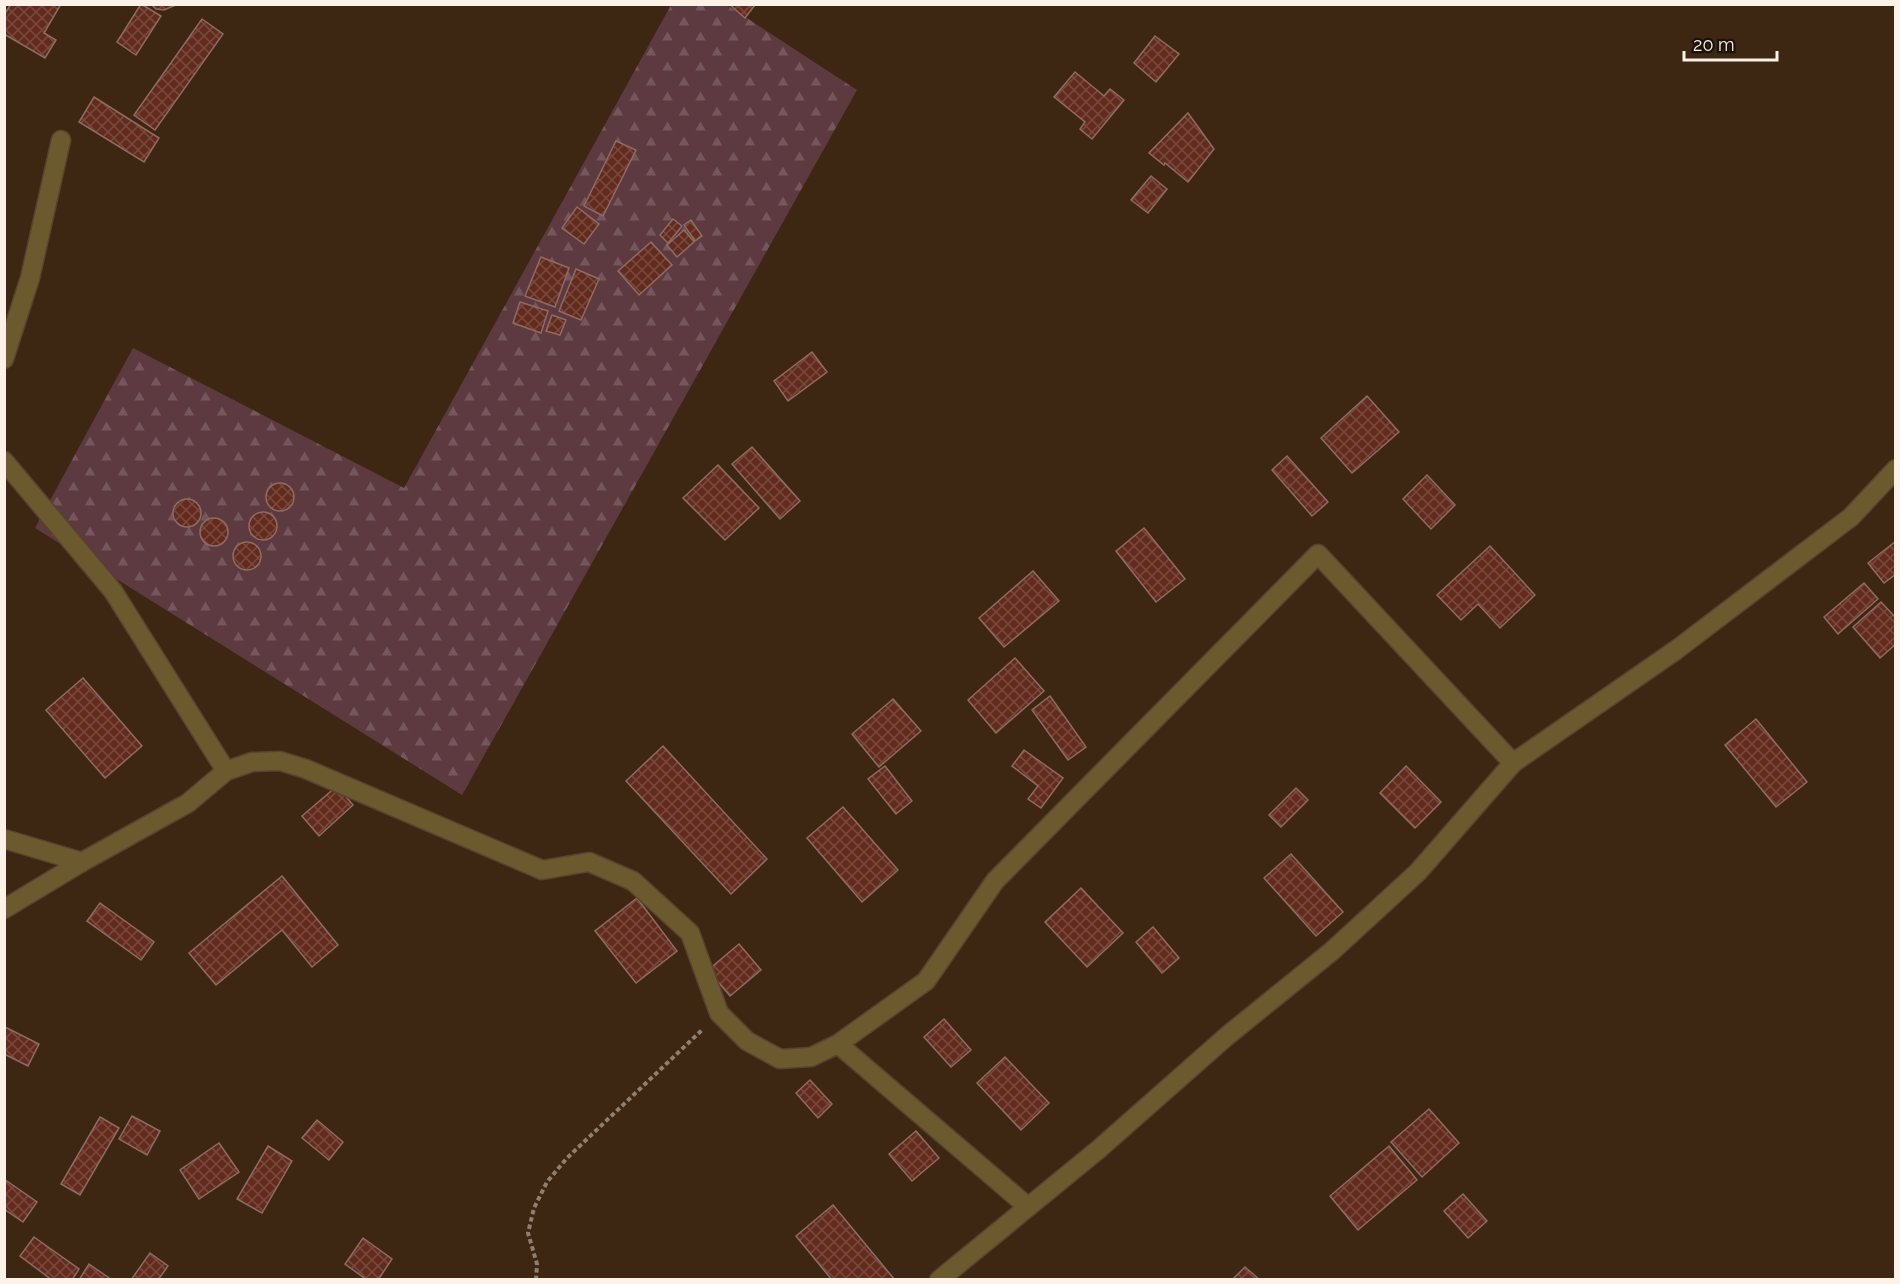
<svg xmlns="http://www.w3.org/2000/svg" width="1900" height="1284" viewBox="0 0 1900 1284" font-family="Raleway,sans-serif">
<defs>
<pattern id="forest-firs" width="22" height="20" patternUnits="userSpaceOnUse" patternTransform="scale(1.5)"><rect width="22" height="20" fill="#5d3940"/><path d="M5 1l3.5 6h-7zM16 11l3.5 6h-7z" fill="#75565c"/></pattern>
<pattern id="building-cross-hatch" width="8" height="8" patternUnits="userSpaceOnUse" patternTransform="scale(1.5)"><rect width="8" height="8" fill="#632b1e"/><path d="M0 0l8 8M0 8l8-8" fill="none" stroke="#7a4a3f"/></pattern>
</defs>
<rect width="100%" height="100%" fill="#3d2612"/>
<!-- forest -->
<path fill="url(#forest-firs)" d="M671,5H727L857,90L462,795L35,528L133,348L404,488Z"/>
<!-- building -->
<g fill="url(#building-cross-hatch)" stroke="#8e6c63" stroke-width="1.5">
<path d="M11,4H61L44,33L56,40L45,58L4,34V15Z"/>
<path d="M141,4L161,16L136,55L117,42Z"/>
<path d="M151,4H178L164,10L156,9Z"/>
<path d="M729,4H755V5L745,18Z"/>
<path d="M202,19L223,34L155,130L134,115Z"/>
<path d="M1155,36L1179,54L1156,82L1134,63Z"/>
<path d="M1075,72L1104,96L1110,89L1124,100L1092,139L1080,129L1085,122L1054,97Z"/>
<path d="M94,97L159,138L144,162L79,122Z"/>
<path d="M1188,113L1214,149L1188,182L1165,163L1164,165L1149,153Z"/>
<path d="M616,141L636,150L603,216L584,206Z"/>
<path d="M1151,176L1167,189L1148,213L1131,200Z"/>
<path d="M577,207L599,224L584,244L562,228Z"/>
<path d="M673,219L682,226L668,243L660,235Z"/>
<path d="M691,220L702,236L695,241L684,225Z"/>
<path d="M684,230L694,242L677,257L667,245Z"/>
<path d="M651,242L672,265L639,295L618,271Z"/>
<path d="M541,257L569,268L555,307L525,296Z"/>
<path d="M576,269L599,279L581,320L559,311Z"/>
<path d="M520,302L548,311L541,333L513,323Z"/>
<path d="M552,315L566,320L560,335L546,331Z"/>
<path d="M812,352L827,372L788,401L774,381Z"/>
<path d="M1367,396L1399,432L1352,473L1321,438Z"/>
<path d="M752,447L800,501L780,519L732,464Z"/>
<path d="M1287,456L1328,502L1312,516L1272,470Z"/>
<path d="M718,465L759,508L725,540L683,498Z"/>
<path d="M1427,475L1455,505L1431,529L1403,499Z"/>
<circle cx="280" cy="497" r="14"/>
<circle cx="187" cy="513" r="14"/>
<circle cx="263" cy="526" r="14"/>
<circle cx="214" cy="532" r="14"/>
<path d="M1144,528L1185,579L1156,602L1116,551Z"/>
<path d="M1896,541V574L1884,583L1868,563Z"/>
<circle cx="247" cy="556" r="14"/>
<path d="M1490,546L1535,595L1500,628L1478,604L1461,620L1437,595Z"/>
<path d="M1033,571L1059,601L1004,647L979,618Z"/>
<path d="M1864,583L1878,599L1838,634L1824,617Z"/>
<path d="M1881,602L1896,618V644L1880,658L1853,627Z"/>
<path d="M1015,658L1044,691L996,733L968,700Z"/>
<path d="M83,678L142,746L105,778L46,710Z"/>
<path d="M1050,696L1086,747L1068,760L1032,710Z"/>
<path d="M893,699L921,731L879,767L852,734Z"/>
<path d="M1756,719L1807,782L1776,807L1725,745Z"/>
<path d="M663,746L767,859L731,894L626,781Z"/>
<path d="M1024,750L1063,778L1041,808L1028,799L1038,786L1012,766Z"/>
<path d="M885,766L912,801L896,814L868,779Z"/>
<path d="M1406,766L1441,802L1415,828L1380,793Z"/>
<path d="M337,786L353,805L319,836L302,816Z"/>
<path d="M1296,788L1308,800L1281,827L1269,815Z"/>
<path d="M843,807L898,870L862,902L807,838Z"/>
<path d="M1291,854L1343,912L1316,936L1264,878Z"/>
<path d="M282,876L338,945L312,967L282,930L216,985L189,953Z"/>
<path d="M1081,888L1123,933L1087,967L1045,922Z"/>
<path d="M637,898L677,951L636,983L595,931Z"/>
<path d="M100,903L154,942L141,960L87,921Z"/>
<path d="M1153,927L1179,958L1162,973L1136,942Z"/>
<path d="M739,944L761,970L730,996L708,970Z"/>
<path d="M944,1019L971,1050L951,1067L924,1037Z"/>
<path d="M5,1027L39,1044L28,1066L4,1054Z"/>
<path d="M1005,1057L1049,1103L1021,1130L977,1083Z"/>
<path d="M810,1080L832,1104L818,1118L796,1093Z"/>
<path d="M1429,1109L1459,1143L1422,1177L1391,1142Z"/>
<path d="M132,1116L160,1131L147,1155L119,1139Z"/>
<path d="M100,1117L119,1128L80,1195L61,1184Z"/>
<path d="M317,1120L343,1142L329,1160L302,1138Z"/>
<path d="M916,1131L939,1158L912,1181L889,1154Z"/>
<path d="M219,1143L239,1172L199,1199L180,1170Z"/>
<path d="M268,1146L292,1161L262,1213L237,1199Z"/>
<path d="M1389,1146L1417,1180L1358,1230L1330,1196Z"/>
<path d="M4,1179L37,1202L23,1222L4,1209Z"/>
<path d="M1463,1194L1487,1221L1468,1238L1444,1211Z"/>
<path d="M833,1205L895,1280H832L796,1236Z"/>
<path d="M34,1237L79,1269L72,1280H52L20,1256Z"/>
<path d="M363,1238L392,1259L378,1280H367L345,1264Z"/>
<path d="M150,1253L168,1266L158,1280H131Z"/>
<path d="M89,1264L112,1280H79Z"/>
<path d="M1245,1267L1260,1280H1232Z"/>
</g>
<g fill="none" stroke-linecap="round" stroke-linejoin="round">
<defs>
<g id="minor">
<path d="M4,359L30,278L61,140"/>
<path d="M4,461L113,591L226,771"/>
<path d="M4,839L82,862"/>
<path d="M4,909L82,862L188,803L226,771L252,762L280,761L306,769L542,870L589,862L633,881L690,933L719,1013L747,1041L780,1059L811,1057L838,1044L926,981L995,881L1318,554L1513,763L1676,650L1851,517L1896,469"/>
<path d="M838,1044L1027,1206"/>
<path d="M939,1280L1099,1149L1227,1036L1332,951L1418,872L1513,763"/>
</g>
</defs>
<!-- minor casing -->
<use href="#minor" stroke="#584330" stroke-width="21"/>
<!-- path -->
<path stroke="#907e6e" stroke-width="4" stroke-dasharray="4.5 3" stroke-linecap="butt" d="M536,1280L537,1264L528,1233L534,1208L547,1182L567,1158L702,1030"/>
<!-- minor -->
<use href="#minor" stroke="#6c5a2f" stroke-width="18"/>
</g>
<!-- border -->
<rect width="1900" height="1284" fill="none" stroke="#fef2e8" stroke-width="12"/>
<!-- scale -->
<path d="M1684 51v9h93v-9" fill="none" stroke="#fef2e8" stroke-width="3"/>
<text x="1693" y="51" font-size="18" fill="#fef2e8" stroke="#1c120a" stroke-width="4.5" paint-order="stroke">20 m</text>
</svg>
